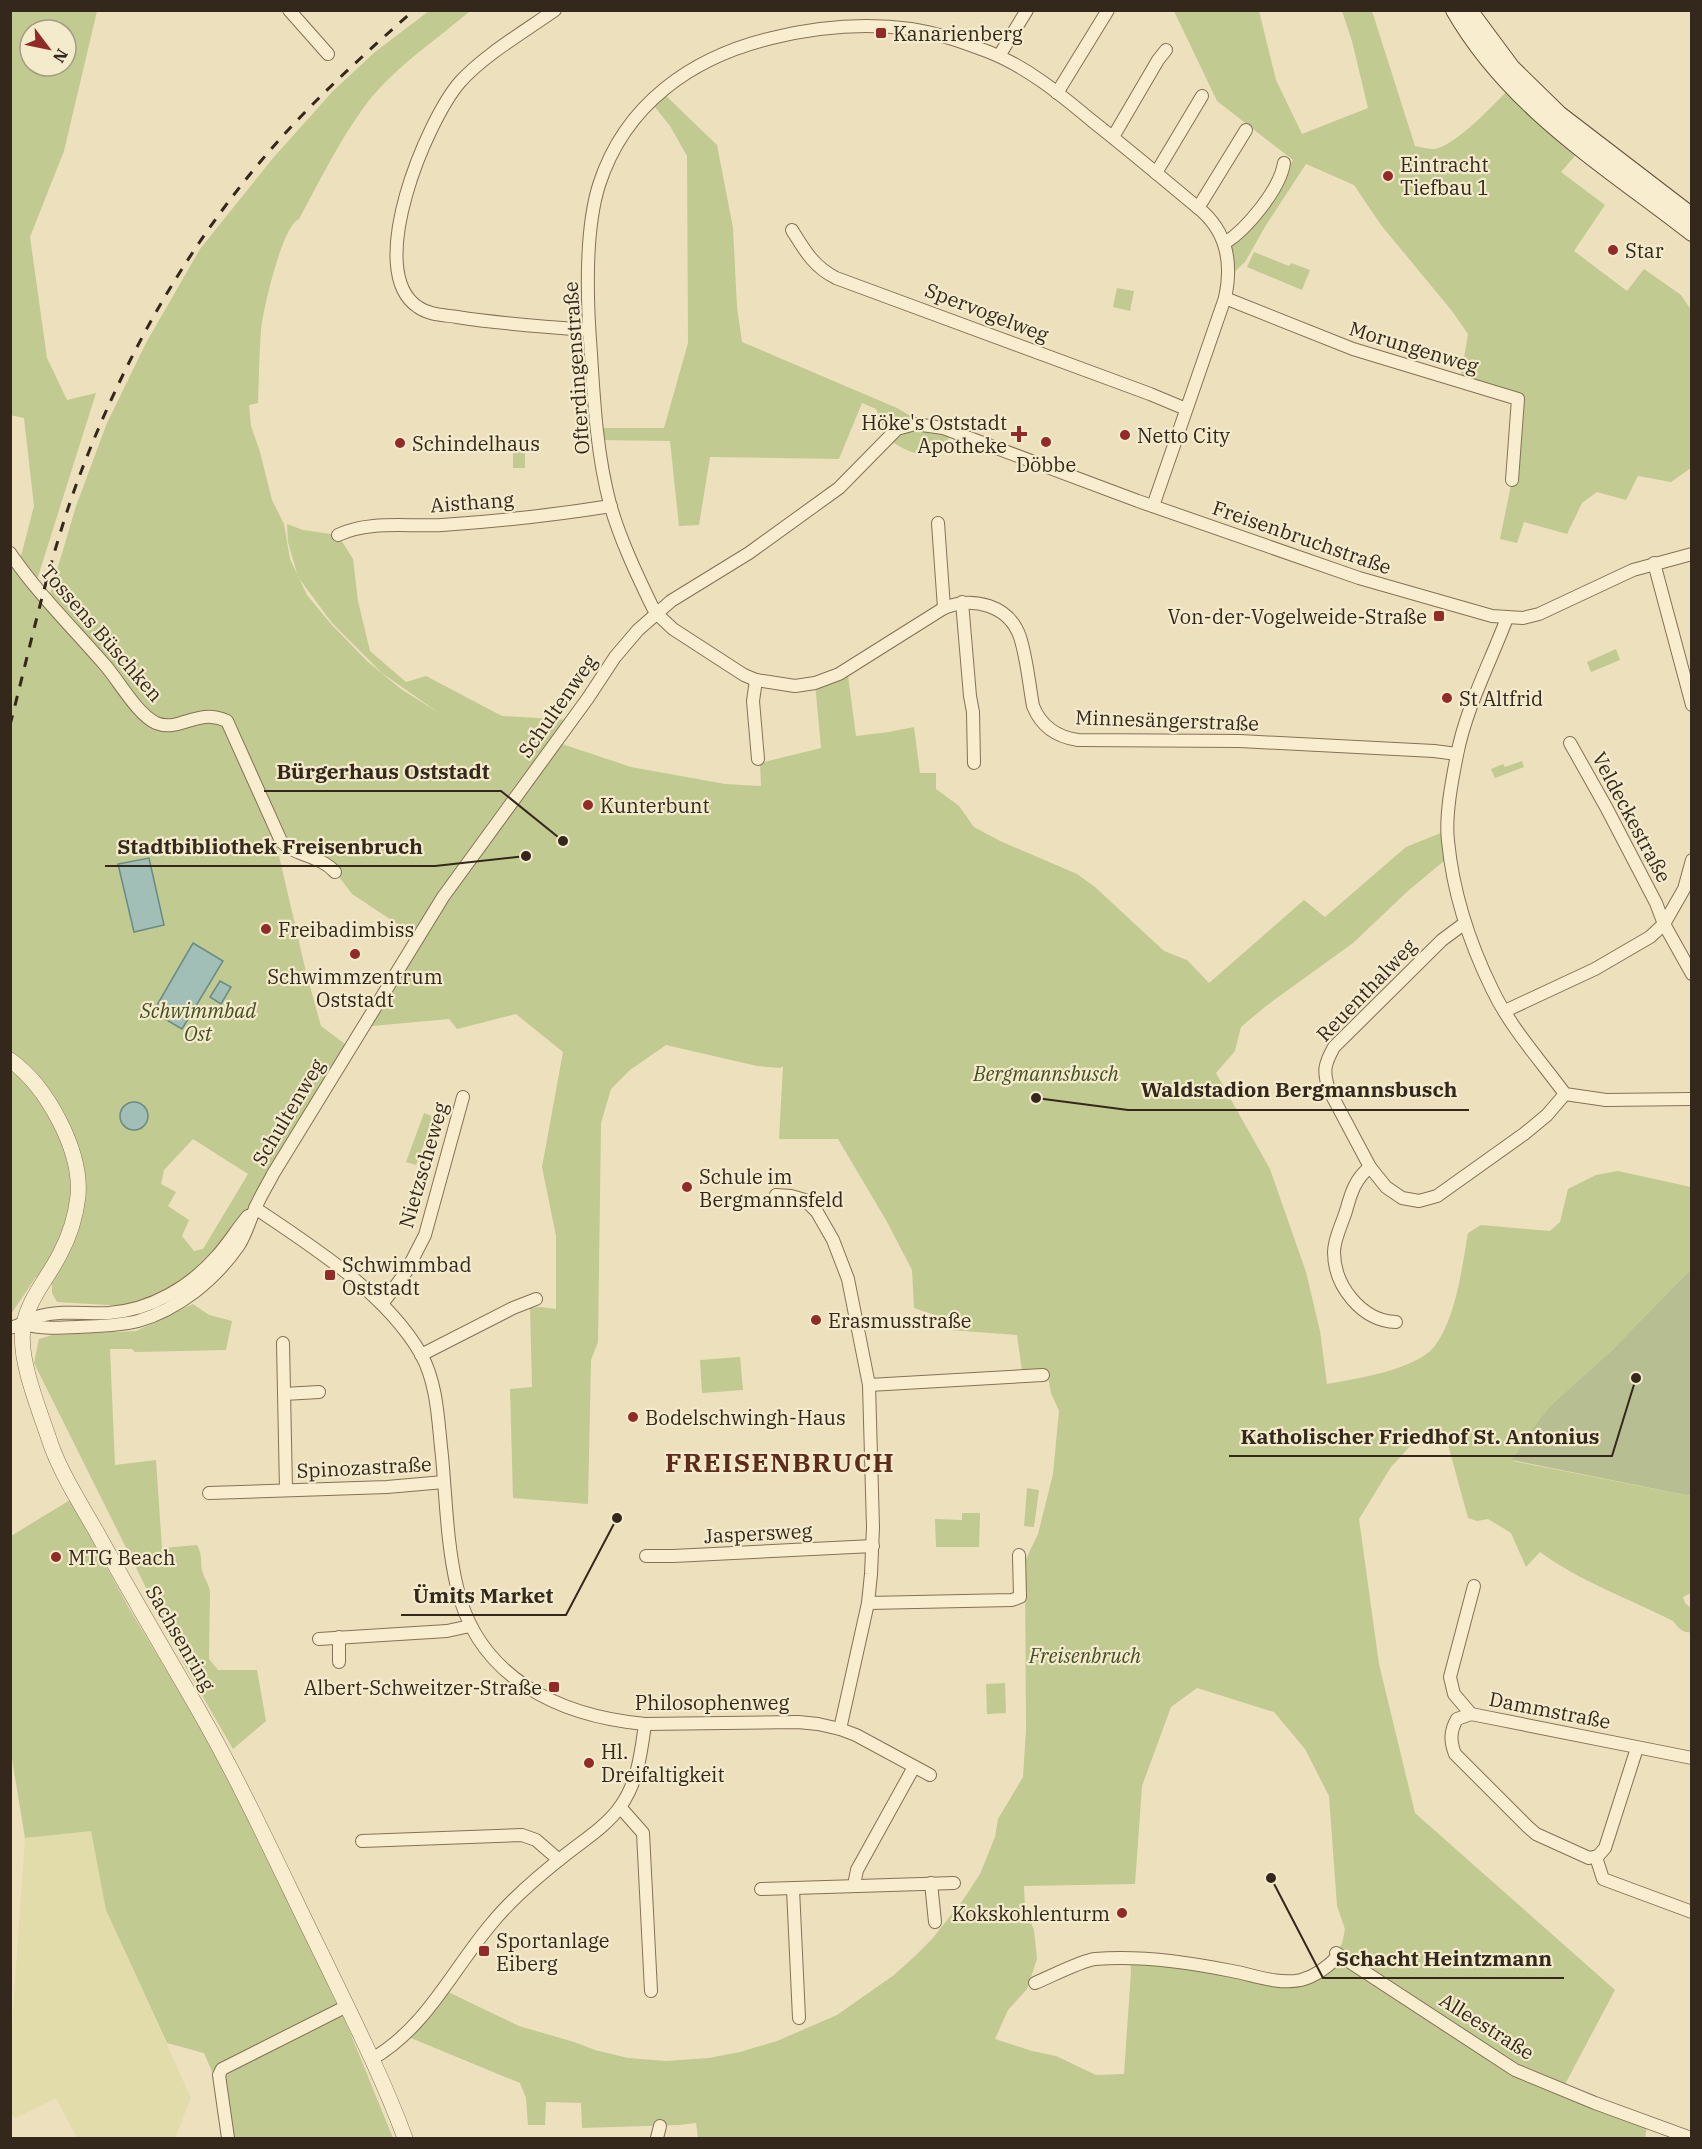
<svg xmlns="http://www.w3.org/2000/svg" width="1702" height="2149" viewBox="0 0 1702 2149" font-family="'IBM Plex Serif',serif">
<rect width="100%" height="100%" fill="#ede0bd"/>
<!-- farmland -->
<path fill="#e2dbaa" d="M91,1830L106,1910L191,2098L175,2138H77L56,2098L15,2118L11,2114V2039L25,1838Z"/>
<!-- green -->
<g fill="#c1ca91" fill-rule="evenodd">
<path d="M10,11H97L64,151L30,237L47,358L67,400L96,393L36,583L20,560L34,506L24,418L10,415ZM30,30H66V66H30Z"/>
<path d="M429,11H470C435,41 395,67 367,103C340,139 320,180 299,219C282,226 263,310 261,330C259,354 259,379 258,403L249,405L251,426L260,452L272,500L284,524L290,559L307,595L331,624L367,661L401,689L439,713L382,673L332,623L298,577L288,542L287,524L303,530L338,535L353,559L358,601L370,651L406,682L426,676L502,716L571,720L556,742L631,767L725,784L761,786L760,763L821,748L815,683L847,668L856,736L889,732L914,727L920,773H936V789L959,806L974,827L1000,841L1077,874L1095,887L1164,951L1187,960L1209,983L1304,900L1325,917L1406,847L1448,830L1450,856L1409,890L1353,943L1266,1006L1241,1027L1235,1051L1216,1073L1270,1169L1306,1272L1320,1331L1327,1384C1355,1379 1415,1370 1434,1347C1456,1319 1462,1267 1468,1233L1481,1225L1550,1231L1560,1222L1568,1189L1596,1175L1618,1171L1691,1187V1271L1686,1274L1611,1351L1551,1405L1541,1417L1513,1461L1691,1496V1593L1683,1597L1685,1603L1691,1608V1632C1683,1634 1678,1627 1673,1621C1628,1598 1581,1582 1540,1552L1526,1567L1511,1533L1488,1519L1477,1521L1468,1518L1446,1437L1425,1430L1391,1467L1359,1519L1379,1664L1415,1813L1615,1990L1562,2090L1647,2126L1645,2138H698L696,2123L679,2125L582,2128L581,2103L546,2102L545,2125H528L526,2098L520,2083L406,2036L444,1990L519,2026L574,2042L595,2050L628,2058L666,2061L709,2058L740,2052L777,2041L837,2015L894,1975L915,1956L932,1939L963,1900L980,1874L995,1837L998,1819L1023,1777L1026,1730L1025,1561L1038,1534L1053,1474L1059,1411L1051,1393L1048,1377L1022,1371L1017,1335L950,1330L947,1319L914,1308L912,1270L886,1220L838,1139H779L783,1066L780,1068L757,1066L666,1045L630,1070L611,1089L601,1123L598,1342L591,1360L588,1504L513,1498L510,1389L532,1387L530,1308L541,1307L556,1309V1236L542,1167L563,1052L516,1014L457,1029L449,1019L372,1026L417,937L352,894L330,865L281,833L277,847L306,972L321,1026L349,1047L255,1208L208,1266L142,1307L57,1302L52,1293V1285L36,1277L11,1314L10,555L49,597L76,506L107,423L146,343L200,249L273,158L333,91L375,52ZM193,1139L248,1174L203,1249L194,1251L182,1236L189,1220L168,1206L176,1192L161,1184L164,1170ZM1197,1688L1274,1712L1305,1749L1329,1796L1337,1906L1345,1929L1342,1944L1327,1961L1302,1975L1290,1976L1265,1975L1129,1953L1131,1971L1124,2074L1096,2075L1056,2056L1032,2051L995,2039L1008,2010L1027,1989L1037,1959L1034,1930L1025,1909L1024,1886L1135,1884L1142,1786L1171,1707Z"/>
<path d="M1174,11H1259L1276,80L1302,134L1368,108L1352,41L1342,11H1372L1415,146C1421,147 1428,149 1434,149C1456,146 1495,103 1511,87L1581,149L1561,172L1605,205L1574,251L1627,291L1644,269L1681,295L1691,310V468L1671,482L1638,476L1626,500L1597,492L1582,503L1567,534L1524,522L1517,543L1500,539L1512,480L1518,399L1460,381L1468,334L1452,311L1381,225L1354,185L1306,164L1266,225L1245,262L1230,276L1226,247C1252,237 1278,185 1293,160L1217,101Z"/>
<path d="M661,91L717,145L733,228L737,307L742,342L897,408L914,418L916,424L951,431C949,435 948,442 945,445C930,465 901,449 887,438L893,432L882,424L876,409L862,403L839,459L710,457L699,525L679,526L670,441L598,440L597,428H664L688,343L687,156L670,126L651,102Z"/>
<path d="M1254,252L1289,266L1291,263L1310,270L1302,290L1247,267Z"/>
<path d="M1117,288L1134,291L1130,311L1113,307Z"/>
<rect x="513" y="449" width="12" height="19"/>
<path d="M1616,649L1620,660L1591,672L1587,662Z"/>
<path d="M1522,761L1524,767L1495,778L1491,769L1503,764L1505,767Z"/>
<path d="M424,1113L434,1117L416,1165L406,1162Z"/>
<path d="M193,1304L209,1315L232,1321L226,1350L135,1352L132,1349H110L115,1465L156,1460L162,1548L197,1545C204,1558 199,1564 203,1573C205,1580 209,1584 210,1592L209,1659L218,1670H257L266,1721L233,1749L185,1666L34,1363L39,1339L52,1335L136,1331Z"/>
<path d="M740,1357L743,1390L702,1393L700,1360Z"/>
<path d="M1027,1488L1039,1490L1034,1527L1024,1526Z"/>
<path d="M70,1500L130,1610L195,1718L258,1834L341,2010L393,2138H228L223,2097L204,2053L167,2043L106,1910L91,1831L25,1838L11,1753V1536Z"/>
<path d="M962,1513H980L979,1547H936L935,1519L962,1520Z"/>
<path d="M1005,1683L1006,1713L987,1714L986,1684Z"/>
</g>
<!-- cemetery -->
<path fill="#b7be91" d="M1691,1271V1496L1512,1460L1541,1417L1551,1405L1611,1351L1686,1274Z"/>
<!-- water -->
<g fill="#a1beb7" stroke="#698b84" stroke-width="1.5">
<path d="M149,858L164,925L134,932L118,864Z"/>
<path d="M193,943L223,961L182,1029L153,1012Z"/>
<path d="M220,981L231,987L221,1004L210,997Z"/>
<circle cx="134" cy="1116" r="14"/>
</g>
<g fill="none" stroke-linecap="round" stroke-linejoin="round">
<defs>
<g id="minor">
<path d="M289,10L328,54"/>
<path d="M555,10C525,31 483,56 460,82C427,120 363,271 418,307C429,315 444,315 457,317C501,324 545,327 589,330"/>
<path d="M999,56L1027,10"/>
<path d="M1057,93L1108,10"/>
<path d="M1113,137L1158,60L1166,50"/>
<path d="M1156,173L1202,96"/>
<path d="M1198,208L1246,130"/>
<path d="M792,230C805,251 814,267 836,278L1150,394L1186,409"/>
<path d="M1225,243C1247,229 1280,189 1284,163"/>
<path d="M1225,298L1353,349L1518,399L1512,480"/>
<path d="M1153,506L1225,298C1232,266 1228,235 1203,212C1166,181 1129,150 1091,120C1060,94 1027,67 989,52C965,43 938,33 911,29C866,23 817,27 772,38C692,57 625,104 599,185C584,233 587,304 591,354C594,403 597,455 610,504C620,539 636,573 652,606L656,613L673,629L744,675L756,680L795,686L815,683L839,674L944,608C973,596 1009,605 1020,637C1027,659 1029,684 1033,706C1041,726 1057,737 1078,740L1240,741L1434,751L1457,754"/>
<path d="M938,523L944,608"/>
<path d="M338,535C369,520 408,527 442,525C499,521 555,515 611,506"/>
<path d="M10,553C38,594 73,628 105,665C119,681 137,714 156,723C180,733 197,707 227,721L281,841C294,856 320,855 335,872"/>
<path d="M1654,563L1692,705"/>
<path d="M962,602L970,696L973,712L974,763"/>
<path d="M1507,618C1490,663 1466,708 1457,755C1452,780 1445,816 1448,841C1453,892 1470,944 1492,989C1510,1027 1540,1060 1565,1094L1606,1100L1692,1099"/>
<path d="M756,680L753,701L758,759"/>
<path d="M1570,743L1606,807L1656,903L1664,924L1692,974"/>
<path d="M1465,923L1442,940L1334,1047C1324,1065 1323,1071 1329,1090L1370,1167L1386,1187L1402,1198L1419,1201L1437,1196L1524,1134L1547,1115L1565,1094"/>
<path d="M1505,1011L1595,969L1650,937L1664,924L1684,889L1692,860"/>
<path d="M1370,1167C1355,1179 1351,1193 1346,1211C1342,1224 1334,1239 1334,1252C1334,1286 1362,1321 1396,1322"/>
<path d="M776,1195L791,1196L805,1200L817,1212L833,1240L848,1279L869,1385L873,1527L871,1574L868,1603L840,1729"/>
<path d="M255,1208C313,1247 386,1293 421,1354C438,1385 438,1423 442,1456C446,1500 447,1545 457,1587C478,1678 559,1716 645,1724L798,1722L818,1724L840,1729L856,1735L930,1775"/>
<path d="M382,1304L406,1272L425,1235L463,1097"/>
<path d="M23,1324C42,1329 59,1328 78,1327C98,1326 119,1326 138,1321C179,1309 215,1280 239,1245C246,1234 249,1222 254,1211C259,1198 267,1186 273,1174L443,897L588,698L615,657L638,630L671,601L749,553L839,488L897,429L915,424L943,428L1138,501L1359,578L1492,616L1523,618L1539,614L1633,570L1692,554"/>
<path d="M10,1328C22,1325 31,1318 40,1316C62,1310 87,1314 109,1313C151,1310 190,1287 217,1256C228,1244 237,1229 248,1216"/>
<path d="M283,1343L286,1490"/>
<path d="M421,1355L513,1308L536,1299"/>
<path d="M869,1385L1043,1375"/>
<path d="M284,1394L319,1392"/>
<path d="M209,1493L387,1487L444,1482"/>
<path d="M646,1556H673L873,1546"/>
<path d="M868,1603L1012,1600L1020,1597L1019,1555"/>
<path d="M319,1639L447,1631L470,1626"/>
<path d="M339,1662V1637"/>
<path d="M1471,1714L1454,1694L1450,1677L1474,1586"/>
<path d="M1637,1748L1605,1848L1598,1856L1589,1858L1536,1834L1528,1827L1455,1754C1450,1741 1450,1731 1457,1719L1471,1714L1692,1758"/>
<path d="M620,1807L643,1833L651,1991"/>
<path d="M362,1841L522,1835L536,1840L559,1860"/>
<path d="M1596,1857L1603,1879L1692,1912"/>
<path d="M931,1883L935,1922"/>
<path d="M854,1885L857,1870L914,1767"/>
<path d="M761,1889L954,1883"/>
<path d="M793,1889L799,2018"/>
<path d="M1336,1953L1515,2070L1595,2103L1691,2138"/>
<path d="M1035,1983C1050,1977 1080,1961 1095,1959C1140,1955 1188,1962 1232,1971C1254,1975 1278,1985 1301,1980C1316,1976 1328,1967 1339,1955"/>
<path d="M372,2059C427,2027 452,1970 492,1923C514,1896 542,1873 569,1852C587,1838 607,1825 620,1807C638,1782 641,1753 645,1724"/>
<path d="M228,2138L219,2075L222,2069L347,2006"/>
<path d="M657,2138L660,2126"/>
</g>
<path id="tertiary" d="M10,1060C47,1086 82,1151 78,1196C76,1215 69,1237 60,1254C48,1278 27,1300 23,1329C18,1360 41,1414 51,1445C62,1475 80,1503 96,1531C129,1591 164,1650 198,1709C244,1789 282,1874 323,1957C352,2017 382,2076 405,2138"/>
<g id="secondary">
<path d="M1454,10C1510,108 1605,165 1692,233"/>
<path d="M1469,10L1512,68L1559,114L1692,216"/>
</g>
</defs>
<!-- minor casing -->
<use href="#minor" stroke="#847156" stroke-width="14"/>
<!-- tertiary casing -->
<use href="#tertiary" stroke="#847156" stroke-width="16"/>
<!-- secondary casing -->
<use href="#secondary" stroke="#65523a" stroke-width="18"/>
<!-- minor -->
<use href="#minor" stroke="#f8eecf" stroke-width="12"/>
<!-- tertiary -->
<use href="#tertiary" stroke="#f8eecf" stroke-width="15"/>
<!-- secondary -->
<use href="#secondary" stroke="#f8eecf" stroke-width="16"/>
<!-- rail -->
<path stroke="#33281b" stroke-width="3" stroke-dasharray="10 10" stroke-linecap="butt" d="M10,725C33,636 52,544 86,459C132,342 196,233 280,139C321,93 368,51 414,10"/>
</g>
<!-- markers -->
<g fill="#922b28" stroke="#f4eacc" stroke-width="2">
<rect x="875" y="27" width="12" height="12" rx="3"/>
<circle cx="1388" cy="176" r="6"/>
<circle cx="1613" cy="250" r="6"/>
<path d="M1016 425h6v6h6v6h-6v6h-6v-6h-6v-6h6z"/>
<circle cx="1125" cy="435" r="6"/>
<circle cx="1046" cy="442" r="6"/>
<circle cx="400" cy="443" r="6"/>
<rect x="1433" y="610" width="12" height="12" rx="3"/>
<circle cx="1447" cy="698" r="6"/>
<circle cx="588" cy="805" r="6"/>
<circle cx="266" cy="929" r="6"/>
<circle cx="355" cy="954" r="6"/>
<circle cx="687" cy="1187" r="6"/>
<rect x="324" y="1269" width="12" height="12" rx="3"/>
<circle cx="816" cy="1320" r="6"/>
<circle cx="633" cy="1417" r="6"/>
<circle cx="56" cy="1557" r="6"/>
<rect x="548" y="1681" width="12" height="12" rx="3"/>
<circle cx="589" cy="1763" r="6"/>
<circle cx="1122" cy="1913" r="6"/>
<rect x="478" y="1945" width="12" height="12" rx="3"/>
</g>
<g text-anchor="middle" dominant-baseline="central" stroke-width="4.5" stroke-linejoin="round" paint-order="stroke">
<!-- poi labels -->
<g font-size="20" fill="#33281b" stroke="#f4eacc" text-anchor="start">
<text x="893" y="33">Kanarienberg</text>
<text x="1400" y="164">Eintracht<tspan x="1400" dy="23">Tiefbau 1</tspan></text>
<text x="1625" y="250">Star</text>
<text x="1007" y="422" text-anchor="end">Höke's Oststadt<tspan x="1007" dy="23">Apotheke</tspan></text>
<text x="1137" y="435">Netto City</text>
<text x="412" y="443">Schindelhaus</text>
<text x="1046" y="464" text-anchor="middle">Döbbe</text>
<text x="1427" y="616" text-anchor="end">Von-der-Vogelweide-Straße</text>
<text x="1459" y="698">St Altfrid</text>
<text x="600" y="805">Kunterbunt</text>
<text x="278" y="929">Freibadimbiss</text>
<text x="355" y="976" text-anchor="middle">Schwimmzentrum<tspan x="355" dy="23">Oststadt</tspan></text>
<text x="699" y="1176">Schule im<tspan x="699" dy="23">Bergmannsfeld</tspan></text>
<text x="342" y="1264">Schwimmbad<tspan x="342" dy="23">Oststadt</tspan></text>
<text x="828" y="1320">Erasmusstraße</text>
<text x="645" y="1417">Bodelschwingh-Haus</text>
<text x="68" y="1557">MTG Beach</text>
<text x="542" y="1687" text-anchor="end">Albert-Schweitzer-Straße</text>
<text x="601" y="1751">Hl.<tspan x="601" dy="23">Dreifaltigkeit</tspan></text>
<text x="1110" y="1913" text-anchor="end">Kokskohlenturm</text>
<text x="496" y="1940">Sportanlage<tspan x="496" dy="23">Eiberg</tspan></text>
</g>
<!-- street labels -->
<g font-size="20" fill="#33281b" stroke="#f4eacc">
<text transform="translate(987 312) rotate(21)">Spervogelweg</text>
<text transform="translate(1414 347) rotate(17)">Morungenweg</text>
<text transform="translate(576 368) rotate(-94)">Ofterdingenstraße</text>
<text transform="translate(472 502) rotate(-4)">Aisthang</text>
<text transform="translate(1302 537) rotate(19)">Freisenbruchstraße</text>
<text transform="translate(102 633) rotate(49)">Tossens Büschken</text>
<text transform="translate(557 706) rotate(-55)">Schultenweg</text>
<text transform="translate(1167 720) rotate(2)">Minnesängerstraße</text>
<text transform="translate(1632 817) rotate(62)">Veldeckestraße</text>
<text transform="translate(1366 990) rotate(-46)">Reuenthalweg</text>
<text transform="translate(288 1112) rotate(-59)">Schultenweg</text>
<text transform="translate(423 1165) rotate(-74)">Nietzscheweg</text>
<text transform="translate(364 1467) rotate(-3)">Spinozastraße</text>
<text transform="translate(758 1533) rotate(-3)">Jaspersweg</text>
<text transform="translate(181 1638) rotate(60)">Sachsenring</text>
<text x="712" y="1702">Philosophenweg</text>
<text transform="translate(1550 1710) rotate(11)">Dammstraße</text>
<text transform="translate(1487 2026) rotate(32)">Alleestraße</text>
</g>
<!-- park labels -->
<g font-size="20" font-style="italic" fill="#424f22" stroke="#f4eacc">
<text x="198" y="1010">Schwimmbad<tspan x="198" dy="23">Ost</tspan></text>
<text x="1046" y="1073">Bergmannsbusch</text>
<text x="1085" y="1655">Freisenbruch</text>
</g>
<!-- district labels -->
<g font-size="26" font-weight="bold" letter-spacing="1.5" fill="#5f2c1b" stroke="#f4eacc">
<text x="780" y="1462">FREISENBRUCH</text>
</g>
</g>
<!-- callouts -->
<path fill="none" stroke="#33281b" stroke-width="2" d="M563 841L501 791H264M526 856L435 866H105M1036 1098L1128 1110H1469M1636 1378L1612 1456H1229M617 1518L566 1615H401M1271 1878L1323 1978H1564"/>
<g fill="#33281b" stroke="#f4eacc" stroke-width="2">
<circle cx="563" cy="841" r="6"/>
<circle cx="526" cy="856" r="6"/>
<circle cx="1036" cy="1098" r="6"/>
<circle cx="1636" cy="1378" r="6"/>
<circle cx="617" cy="1518" r="6"/>
<circle cx="1271" cy="1878" r="6"/>
</g>
<g font-size="21" text-anchor="middle" font-weight="bold" fill="#33281b" stroke="#f4eacc" stroke-width="4.5" stroke-linejoin="round" paint-order="stroke">
<text x="383" y="779">Bürgerhaus Oststadt</text>
<text x="270" y="854">Stadtbibliothek Freisenbruch</text>
<text x="1299" y="1097">Waldstadion Bergmannsbusch</text>
<text x="1420" y="1444">Katholischer Friedhof St. Antonius</text>
<text x="483" y="1603">Ümits Market</text>
<text x="1444" y="1966">Schacht Heintzmann</text>
</g>
<!-- border -->
<rect width="1702" height="2149" fill="none" stroke="#33281b" stroke-width="24"/>
<!-- north arrow -->
<g transform="translate(48 48) rotate(122)"><circle r="28" fill="#f4eacc" stroke="#a79c85" stroke-width="1.5"/>
<path d="M0-4.5L10 22L0 15L-10 22Z" fill="#922b28"/>
<text y="-9" font-size="16" font-weight="bold" text-anchor="middle" fill="#33281b">N</text>
</g>
</svg>
